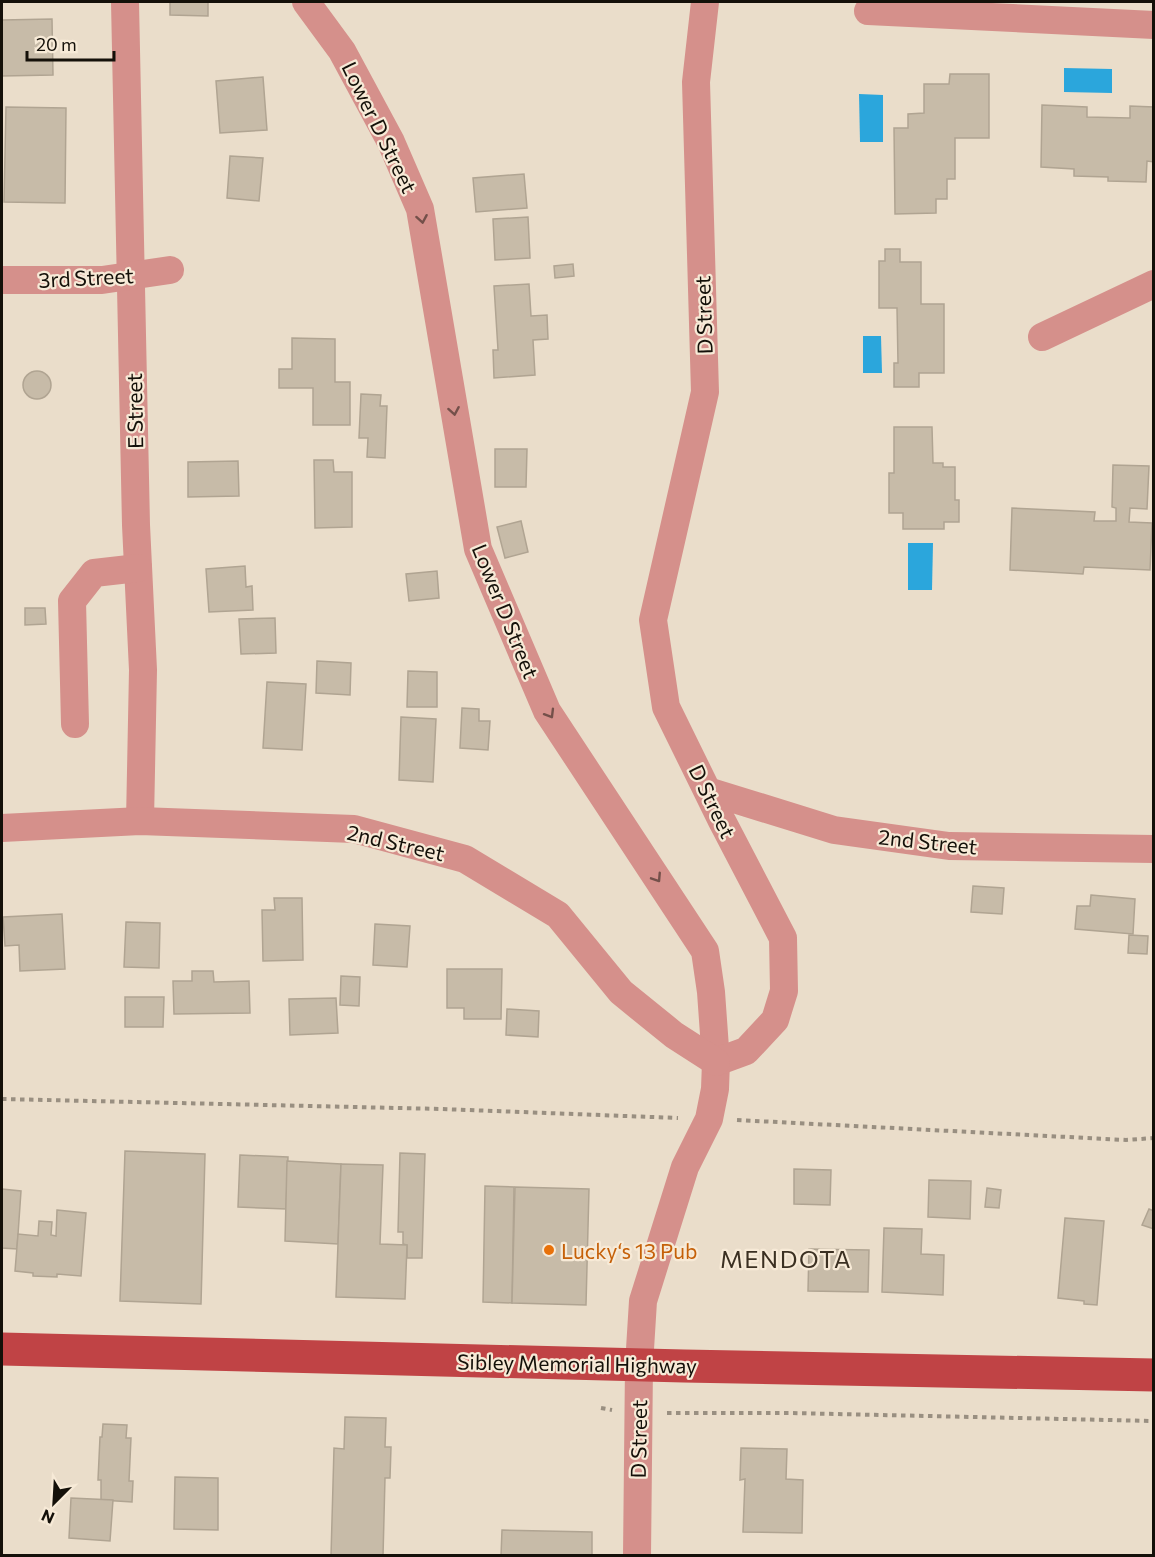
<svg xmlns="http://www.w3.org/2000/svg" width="1155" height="1557" viewBox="0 0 1155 1557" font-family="Commissioner,sans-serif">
<rect width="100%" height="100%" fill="#eaddca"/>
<!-- water -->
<g fill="#2ba6dc">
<path d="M1064,68L1112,69V93L1064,92Z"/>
<path d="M859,94L883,95V142H860Z"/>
<path d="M863,336H881L882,373H863Z"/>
<path d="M908,543H933L932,590H908Z"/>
</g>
<!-- building -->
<g fill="#c7bba8" stroke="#b0a492" stroke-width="1.5">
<path d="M170,2H208V16L170,15Z"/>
<path d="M52,19L53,75L2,76V20Z"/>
<path d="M950,74H989V138H955V179H947V199H936V213L895,214L894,128H908V114L924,113V84H949Z"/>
<path d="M263,77L267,130L220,133L216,81Z"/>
<path d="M1042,105L1087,107V117L1130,118V106L1154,107V162L1147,161L1146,182L1108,181V177L1074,176V169L1041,167Z"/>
<path d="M6,107L66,108L65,203L4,202Z"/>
<path d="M230,156L263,158L259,201L227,198Z"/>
<path d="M524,174L527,208L476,212L473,178Z"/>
<path d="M528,217L530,258L495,260L493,219Z"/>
<path d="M885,249H900V262H921V304H944V373H919V387H894V363H898L897,308H879V261H885Z"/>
<path d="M573,264L574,276L555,278L554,266Z"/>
<path d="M529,284L531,316L547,315L548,339L533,340L535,375L494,378L493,350H498L494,286Z"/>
<path d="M292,338L335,339V382H350V425H313V388H279V369H292Z"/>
<circle cx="37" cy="385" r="14"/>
<path d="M361,394L381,395L380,406H387L385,458L367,457L368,438H359Z"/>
<path d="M894,427H932L933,463H943V467H955V500H959V522H944V529H903V513H889V473H894Z"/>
<path d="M495,449H527L526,487H495Z"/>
<path d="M314,460H333L334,472H352V527L315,528Z"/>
<path d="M238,461L239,496L188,497V462Z"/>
<path d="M1113,465L1149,466L1147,509L1130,508L1129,522L1152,523L1150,570L1084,567L1083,574L1010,570L1012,508L1095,512L1094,521H1116V508L1112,507Z"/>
<path d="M521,521L528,552L505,558L497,527Z"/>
<path d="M245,566L246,587L252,586L253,610L209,612L206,569Z"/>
<path d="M437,571L439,598L409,601L406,574Z"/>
<path d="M25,608H45L46,624L25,625Z"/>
<path d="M275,618L276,653L241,654L239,619Z"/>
<path d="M317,661L351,663L350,695L316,693Z"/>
<path d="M408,671L437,672V707H407Z"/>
<path d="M267,682L306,684L302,750L263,748Z"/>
<path d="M462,708L479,709V721H490L488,750L460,748Z"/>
<path d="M401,717L436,719L433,782L399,780Z"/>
<path d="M973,886L1004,888L1002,914L971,912Z"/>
<path d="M1091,895L1135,899L1133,934L1075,929L1077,906H1090Z"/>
<path d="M274,898H302L303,960L263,961L262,910H275Z"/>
<path d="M62,914L65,969L20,971L19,945L5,946L3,917Z"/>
<path d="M126,922L160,923L159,968L124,967Z"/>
<path d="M375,924L410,926L407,967L373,965Z"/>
<path d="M1129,935L1148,936L1147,954L1128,953Z"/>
<path d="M447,969H502L501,1019H464V1008H447Z"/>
<path d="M192,971H213L214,982L249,981L250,1013L174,1014L173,981H192Z"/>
<path d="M341,976L360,977L359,1006L340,1005Z"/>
<path d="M125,997H164L163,1027H125Z"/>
<path d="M336,998L338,1033L290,1035L289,999Z"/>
<path d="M507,1009L539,1011L538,1037L506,1035Z"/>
<path d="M125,1151L205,1154L201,1304L120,1301Z"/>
<path d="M400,1153L425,1154L422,1258H407V1245L403,1244V1232H398Z"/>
<path d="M240,1155L288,1157L286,1209L238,1207Z"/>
<path d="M287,1161L341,1164L338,1244L285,1241Z"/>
<path d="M341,1164L383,1165L380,1244L407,1245L405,1299L336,1297Z"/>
<path d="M794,1169L831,1170L830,1205L794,1204Z"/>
<path d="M929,1180L971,1181L970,1219L928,1217Z"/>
<path d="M485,1186L514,1187L512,1303L483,1302Z"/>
<path d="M515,1187L589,1189L586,1305L512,1303Z"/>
<path d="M987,1188L1001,1190L999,1208L985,1207Z"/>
<path d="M2,1189L21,1191L17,1249L2,1248Z"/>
<path d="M1149,1209L1154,1211V1229L1142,1225Z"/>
<path d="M57,1210L86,1213L81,1276L57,1274V1277L33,1276V1273L15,1271L18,1234L38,1236L39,1221L52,1222L51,1235L56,1236Z"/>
<path d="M1065,1218L1104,1221L1097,1305L1084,1304V1301L1058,1298Z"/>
<path d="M884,1228L922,1229L921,1254L944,1255L943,1295L882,1292Z"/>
<path d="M809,1249L869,1250L868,1292L808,1291Z"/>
<path d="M345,1417L386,1418L385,1447H391L390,1478H385L383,1556H331L334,1448L344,1449Z"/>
<path d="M103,1424L127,1425L126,1438H131L129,1481H133L132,1502L101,1500V1480H98L100,1437H102Z"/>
<path d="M741,1448L787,1449L786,1479L803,1480L802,1533L743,1532L745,1479L740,1480Z"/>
<path d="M175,1477L218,1478V1530L174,1529Z"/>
<path d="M71,1498L113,1500L110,1541L69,1538Z"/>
<path d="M502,1530L592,1532V1556H501Z"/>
</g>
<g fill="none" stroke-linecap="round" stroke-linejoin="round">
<!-- path -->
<g stroke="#998f81" stroke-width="4" stroke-dasharray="4.5 4.5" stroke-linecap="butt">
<path d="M2,1099L442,1109L678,1118"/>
<path d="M737,1120L1126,1140L1154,1138"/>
<path d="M601,1408L612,1410"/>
<path d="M667,1413H791L1154,1421"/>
</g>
<!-- minor -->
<g stroke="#d5908b" stroke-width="28">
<path d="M125,2L136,525L143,670L140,821"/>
<path d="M306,2L342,51L391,142L420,209L478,549L547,711L705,951L711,992L716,1062L715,1089L709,1119L685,1167L643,1301L639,1365L637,1556"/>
<path d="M705,2L696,82L705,392L653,620L666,707L722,821L783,938L784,991L775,1020L746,1051L716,1062"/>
<path d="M868,11L1154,25"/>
<path d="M2,280H102L170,270"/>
<path d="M1042,337L1154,284"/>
<path d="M75,724L72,601L94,573L138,568"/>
<path d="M708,791L834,830L949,846L1154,849"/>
<path d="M2,828L140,821L354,829L465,859L558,915L621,992L674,1035L716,1062"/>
</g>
<!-- major -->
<path stroke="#c04345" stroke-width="33" d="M2,1349L684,1366L1154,1375"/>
</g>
<!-- one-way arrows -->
<defs><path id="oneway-chevron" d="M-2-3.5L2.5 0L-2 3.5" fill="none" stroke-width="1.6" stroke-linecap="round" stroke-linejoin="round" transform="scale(1.5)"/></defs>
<g stroke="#74504a">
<use href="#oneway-chevron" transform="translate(422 219) rotate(80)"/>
<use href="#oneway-chevron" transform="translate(454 411) rotate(80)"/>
<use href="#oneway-chevron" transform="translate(550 714) rotate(59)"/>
<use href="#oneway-chevron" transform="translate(657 878) rotate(57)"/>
</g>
<!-- markers -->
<circle fill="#e8710a" stroke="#f7ead7" stroke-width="2" cx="549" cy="1250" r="6"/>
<g text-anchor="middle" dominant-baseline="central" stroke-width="4.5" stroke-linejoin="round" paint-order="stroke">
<!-- street labels -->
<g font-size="21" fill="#141009" stroke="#f7ead7">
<text transform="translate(380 127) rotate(64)">Lower D Street</text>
<text transform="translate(86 277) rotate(-3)">3rd Street</text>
<text transform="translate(703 315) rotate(-92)">D Street</text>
<text transform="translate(134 411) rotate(-91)">E Street</text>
<text transform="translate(506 611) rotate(68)">Lower D Street</text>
<text transform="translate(713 801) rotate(64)">D Street</text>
<text transform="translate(928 841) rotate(6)">2nd Street</text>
<text transform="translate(396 842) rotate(13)">2nd Street</text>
<text transform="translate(577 1363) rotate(1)">Sibley Memorial Highway</text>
<text transform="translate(638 1439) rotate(-89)">D Street</text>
</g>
<!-- food labels -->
<g font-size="21" fill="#c56008" stroke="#f7ead7" text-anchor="start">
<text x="561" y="1250">Lucky‘s 13 Pub</text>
</g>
<!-- quarter labels -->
<g font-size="24" letter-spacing="1.5" fill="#3b3022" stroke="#f7ead7">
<text x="786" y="1258">MENDOTA</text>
</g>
</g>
<!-- border -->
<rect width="1155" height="1557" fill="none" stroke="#141009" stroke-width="6"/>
<!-- north arrow -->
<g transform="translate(54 1503) rotate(204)" stroke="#f7ead7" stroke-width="4.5" paint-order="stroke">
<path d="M0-4.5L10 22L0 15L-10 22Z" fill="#141009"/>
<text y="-9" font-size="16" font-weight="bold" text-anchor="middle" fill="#141009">N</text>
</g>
<!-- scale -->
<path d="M27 51v9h87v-9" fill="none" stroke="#141009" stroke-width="3"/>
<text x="36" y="51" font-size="18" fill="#141009" stroke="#f7ead7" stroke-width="4.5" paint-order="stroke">20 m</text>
</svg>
